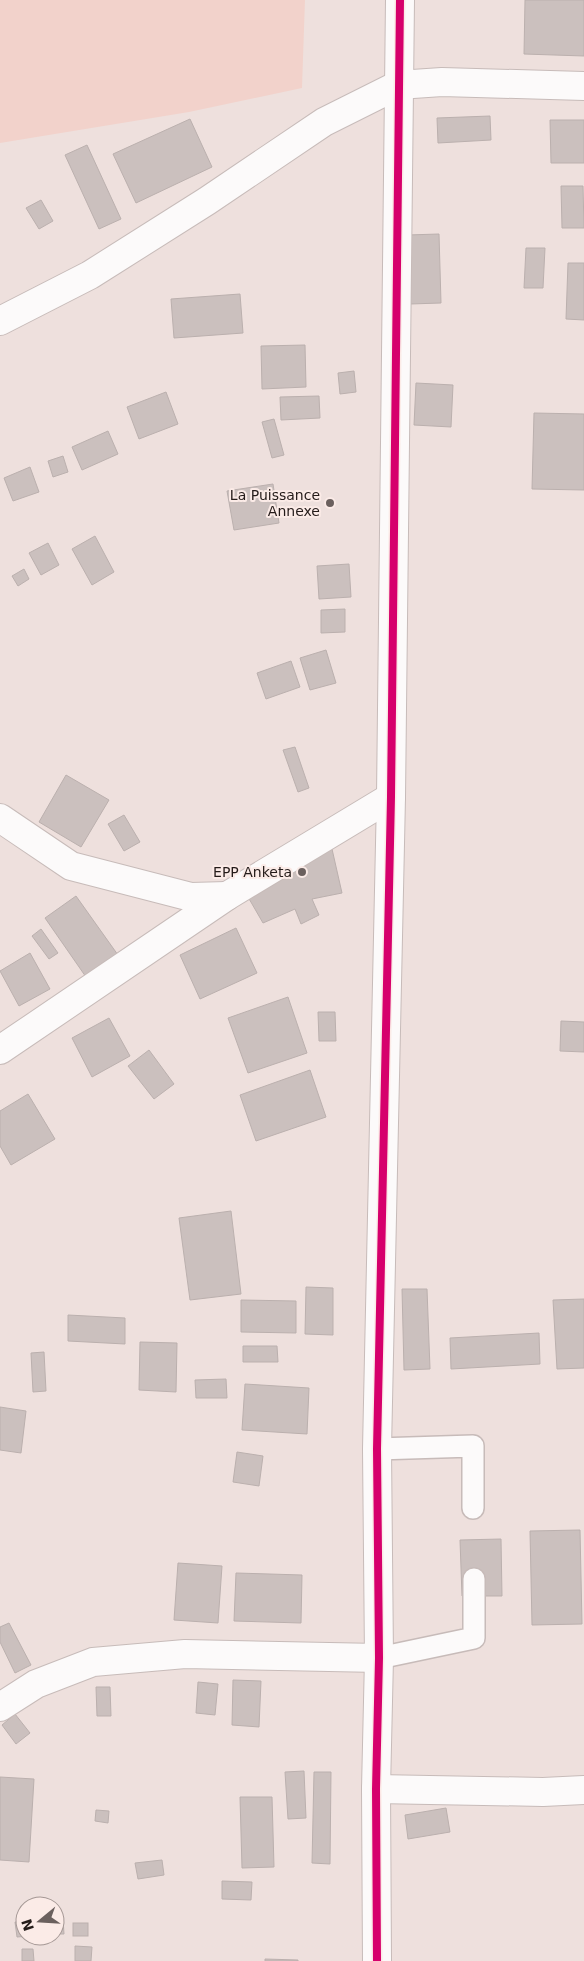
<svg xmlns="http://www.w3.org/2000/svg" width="584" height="1961" viewBox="0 0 584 1961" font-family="'DejaVu Sans',sans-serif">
<rect width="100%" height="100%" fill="#eee0dd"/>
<!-- green -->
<path fill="#f2d2cb" d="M0,0H305L302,88L189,112L0,143Z"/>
<!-- building -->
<g fill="#cbc0be" stroke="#bbb0ae">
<path d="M525,0H584V56L524,54Z"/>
<path d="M490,116L491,140L438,143L437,118Z"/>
<path d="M190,119L212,167L136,203L113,154Z"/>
<path d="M550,120H584V163H551Z"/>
<path d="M87,145L121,219L99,229L65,155Z"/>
<path d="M561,186H583L584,228H562Z"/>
<path d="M41,200L53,221L39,229L26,208Z"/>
<path d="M439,234L441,303L410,304L407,235Z"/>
<path d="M526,248H545L543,288H524Z"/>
<path d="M568,263H584V320L566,319Z"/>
<path d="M240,294L243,333L174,338L171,299Z"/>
<path d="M305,345L306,387L262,389L261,346Z"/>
<path d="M354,371L356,392L340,394L338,373Z"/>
<path d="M416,383L453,385L451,427L414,425Z"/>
<path d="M166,392L178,424L139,439L127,407Z"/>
<path d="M319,396L320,418L281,420L280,397Z"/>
<path d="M534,413L584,414V490L532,489Z"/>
<path d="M274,419L284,455L272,458L262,422Z"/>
<path d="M108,431L118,454L82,470L72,447Z"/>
<path d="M63,456L68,472L53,477L48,461Z"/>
<path d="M30,467L39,492L13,501L4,478Z"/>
<path d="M273,484L279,523L234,530L227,491Z"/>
<path d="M95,536L114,572L92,585L72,549Z"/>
<path d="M48,543L59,565L41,575L29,553Z"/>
<path d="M349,564L351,597L319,599L317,566Z"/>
<path d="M24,569L29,579L18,586L12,576Z"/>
<path d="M345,609V632L321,633V610Z"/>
<path d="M326,650L336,683L310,690L300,658Z"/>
<path d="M291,661L300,687L266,699L257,673Z"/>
<path d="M295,747L309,788L298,792L283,750Z"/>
<path d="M66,775L109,800L81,847L39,822Z"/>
<path d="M124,815L140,842L124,851L108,824Z"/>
<path d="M332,849L342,893L312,899L319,915L301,924L295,909L263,923L248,897Z"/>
<path d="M76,896L118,955L86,977L45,918Z"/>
<path d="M236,928L257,973L200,999L180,955Z"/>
<path d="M41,929L58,953L49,959L32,936Z"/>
<path d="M30,953L50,989L19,1006L0,971Z"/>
<path d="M288,997L307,1053L248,1073L228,1018Z"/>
<path d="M318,1012H335L336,1041H319Z"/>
<path d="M109,1018L130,1056L92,1077L72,1038Z"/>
<path d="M561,1021L584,1022V1052L560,1051Z"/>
<path d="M149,1050L174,1084L154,1099L128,1066Z"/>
<path d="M310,1070L326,1117L256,1141L240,1095Z"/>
<path d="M28,1094L55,1139L11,1165L0,1146V1111Z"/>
<path d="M231,1211L241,1294L190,1300L179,1218Z"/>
<path d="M306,1287L333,1288V1335L305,1334Z"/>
<path d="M402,1289H427L430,1369L404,1370Z"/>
<path d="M584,1299V1368L557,1369L553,1300Z"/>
<path d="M241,1300L296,1301V1333L241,1332Z"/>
<path d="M68,1315L125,1318V1344L68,1341Z"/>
<path d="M539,1333L540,1364L451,1369L450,1338Z"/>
<path d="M140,1342L177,1343L176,1392L139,1390Z"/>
<path d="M243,1346H277L278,1362H243Z"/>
<path d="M44,1352L46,1391L33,1392L31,1353Z"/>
<path d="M226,1379L227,1398H196L195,1380Z"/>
<path d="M245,1384L309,1388L307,1434L242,1430Z"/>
<path d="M0,1407L26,1411L21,1453L0,1450Z"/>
<path d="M237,1452L263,1456L259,1486L233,1482Z"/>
<path d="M580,1530L582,1624L532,1625L530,1531Z"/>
<path d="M501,1539L502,1596H462L460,1540Z"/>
<path d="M178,1563L222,1566L218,1623L174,1620Z"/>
<path d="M236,1573L302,1575L301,1623L234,1621Z"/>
<path d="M9,1623L31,1665L15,1673L0,1642V1627Z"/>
<path d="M233,1680L261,1681L259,1727L232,1725Z"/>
<path d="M198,1682L218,1684L215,1715L196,1713Z"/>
<path d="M96,1687H110L111,1716H97Z"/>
<path d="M15,1714L30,1733L16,1744L2,1725Z"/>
<path d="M304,1771L306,1818L288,1819L285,1772Z"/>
<path d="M314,1772H331L330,1864L312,1863Z"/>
<path d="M0,1777L34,1779L29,1862L0,1860Z"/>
<path d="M240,1797H272L274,1867L242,1868Z"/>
<path d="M446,1808L450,1832L408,1839L405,1815Z"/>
<path d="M96,1810L109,1811L108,1823L95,1821Z"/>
<path d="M162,1860L164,1875L138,1879L135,1863Z"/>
<path d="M222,1881L252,1882L251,1900L222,1899Z"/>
<path d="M55,1919H63L64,1934H55Z"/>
<path d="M15,1922H25V1936H30L17,1937Z"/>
<rect x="73" y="1923" width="15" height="13"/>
<path d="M75,1946L92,1947L91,1961H75Z"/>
<path d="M22,1949H33L34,1961H22Z"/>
<path d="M265,1959L298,1960V1961H265Z"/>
</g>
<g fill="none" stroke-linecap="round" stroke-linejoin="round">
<defs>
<g id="service">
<path d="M377,1449L473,1446V1508"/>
<path d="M379,1658L474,1638V1579"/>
</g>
<g id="minor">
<path d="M0,321L90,275L207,201L324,122L398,85L442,82L584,86"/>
<path d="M0,818L71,866L191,897L227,896"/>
<path d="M0,1050L227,896L391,797"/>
<path d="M0,1707L36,1684L93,1662L185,1654L379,1658"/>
<path d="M376,1789L543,1792L584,1790"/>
</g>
<path id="tertiary" d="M377,1961L376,1789L379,1658L377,1449L391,797L400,0"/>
</defs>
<!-- service casing -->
<use href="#service" stroke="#c7bbb9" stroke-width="24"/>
<!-- minor casing -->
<use href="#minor" stroke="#c7bbb9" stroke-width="30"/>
<!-- tertiary casing -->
<use href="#tertiary" stroke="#c7bbb9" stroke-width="30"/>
<!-- service -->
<use href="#service" stroke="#fcfafa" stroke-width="21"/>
<!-- minor -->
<use href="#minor" stroke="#fcfafa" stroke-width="28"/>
<!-- tertiary -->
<use href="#tertiary" stroke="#fcfafa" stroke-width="28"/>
<defs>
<path id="cycleway" d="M377,1961L376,1789L379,1658L377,1449L391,797L400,0"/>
</defs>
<!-- cycleway casing -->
<use href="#cycleway" stroke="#fbebe7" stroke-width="11"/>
<!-- cycleway -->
<use href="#cycleway" stroke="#d6006c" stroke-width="8"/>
</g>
<!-- markers -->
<g fill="#6b605e" stroke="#fbebe7" stroke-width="2">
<circle cx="330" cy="503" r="5"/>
<circle cx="302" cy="872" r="5"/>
</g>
<g text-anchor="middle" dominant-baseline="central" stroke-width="4" stroke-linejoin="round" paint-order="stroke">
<!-- poi labels -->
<g font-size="14" fill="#241b19" stroke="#fbebe7" text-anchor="end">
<text x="320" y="495">La Puissance<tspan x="320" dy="16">Annexe</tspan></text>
<text x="292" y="872">EPP Anketa</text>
</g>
</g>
<!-- north arrow -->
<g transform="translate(40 1921) rotate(252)"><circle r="24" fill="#fbebe7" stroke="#a59895"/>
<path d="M0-4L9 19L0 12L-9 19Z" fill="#6b605e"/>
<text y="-8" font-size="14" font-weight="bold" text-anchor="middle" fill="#241b19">N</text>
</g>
</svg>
